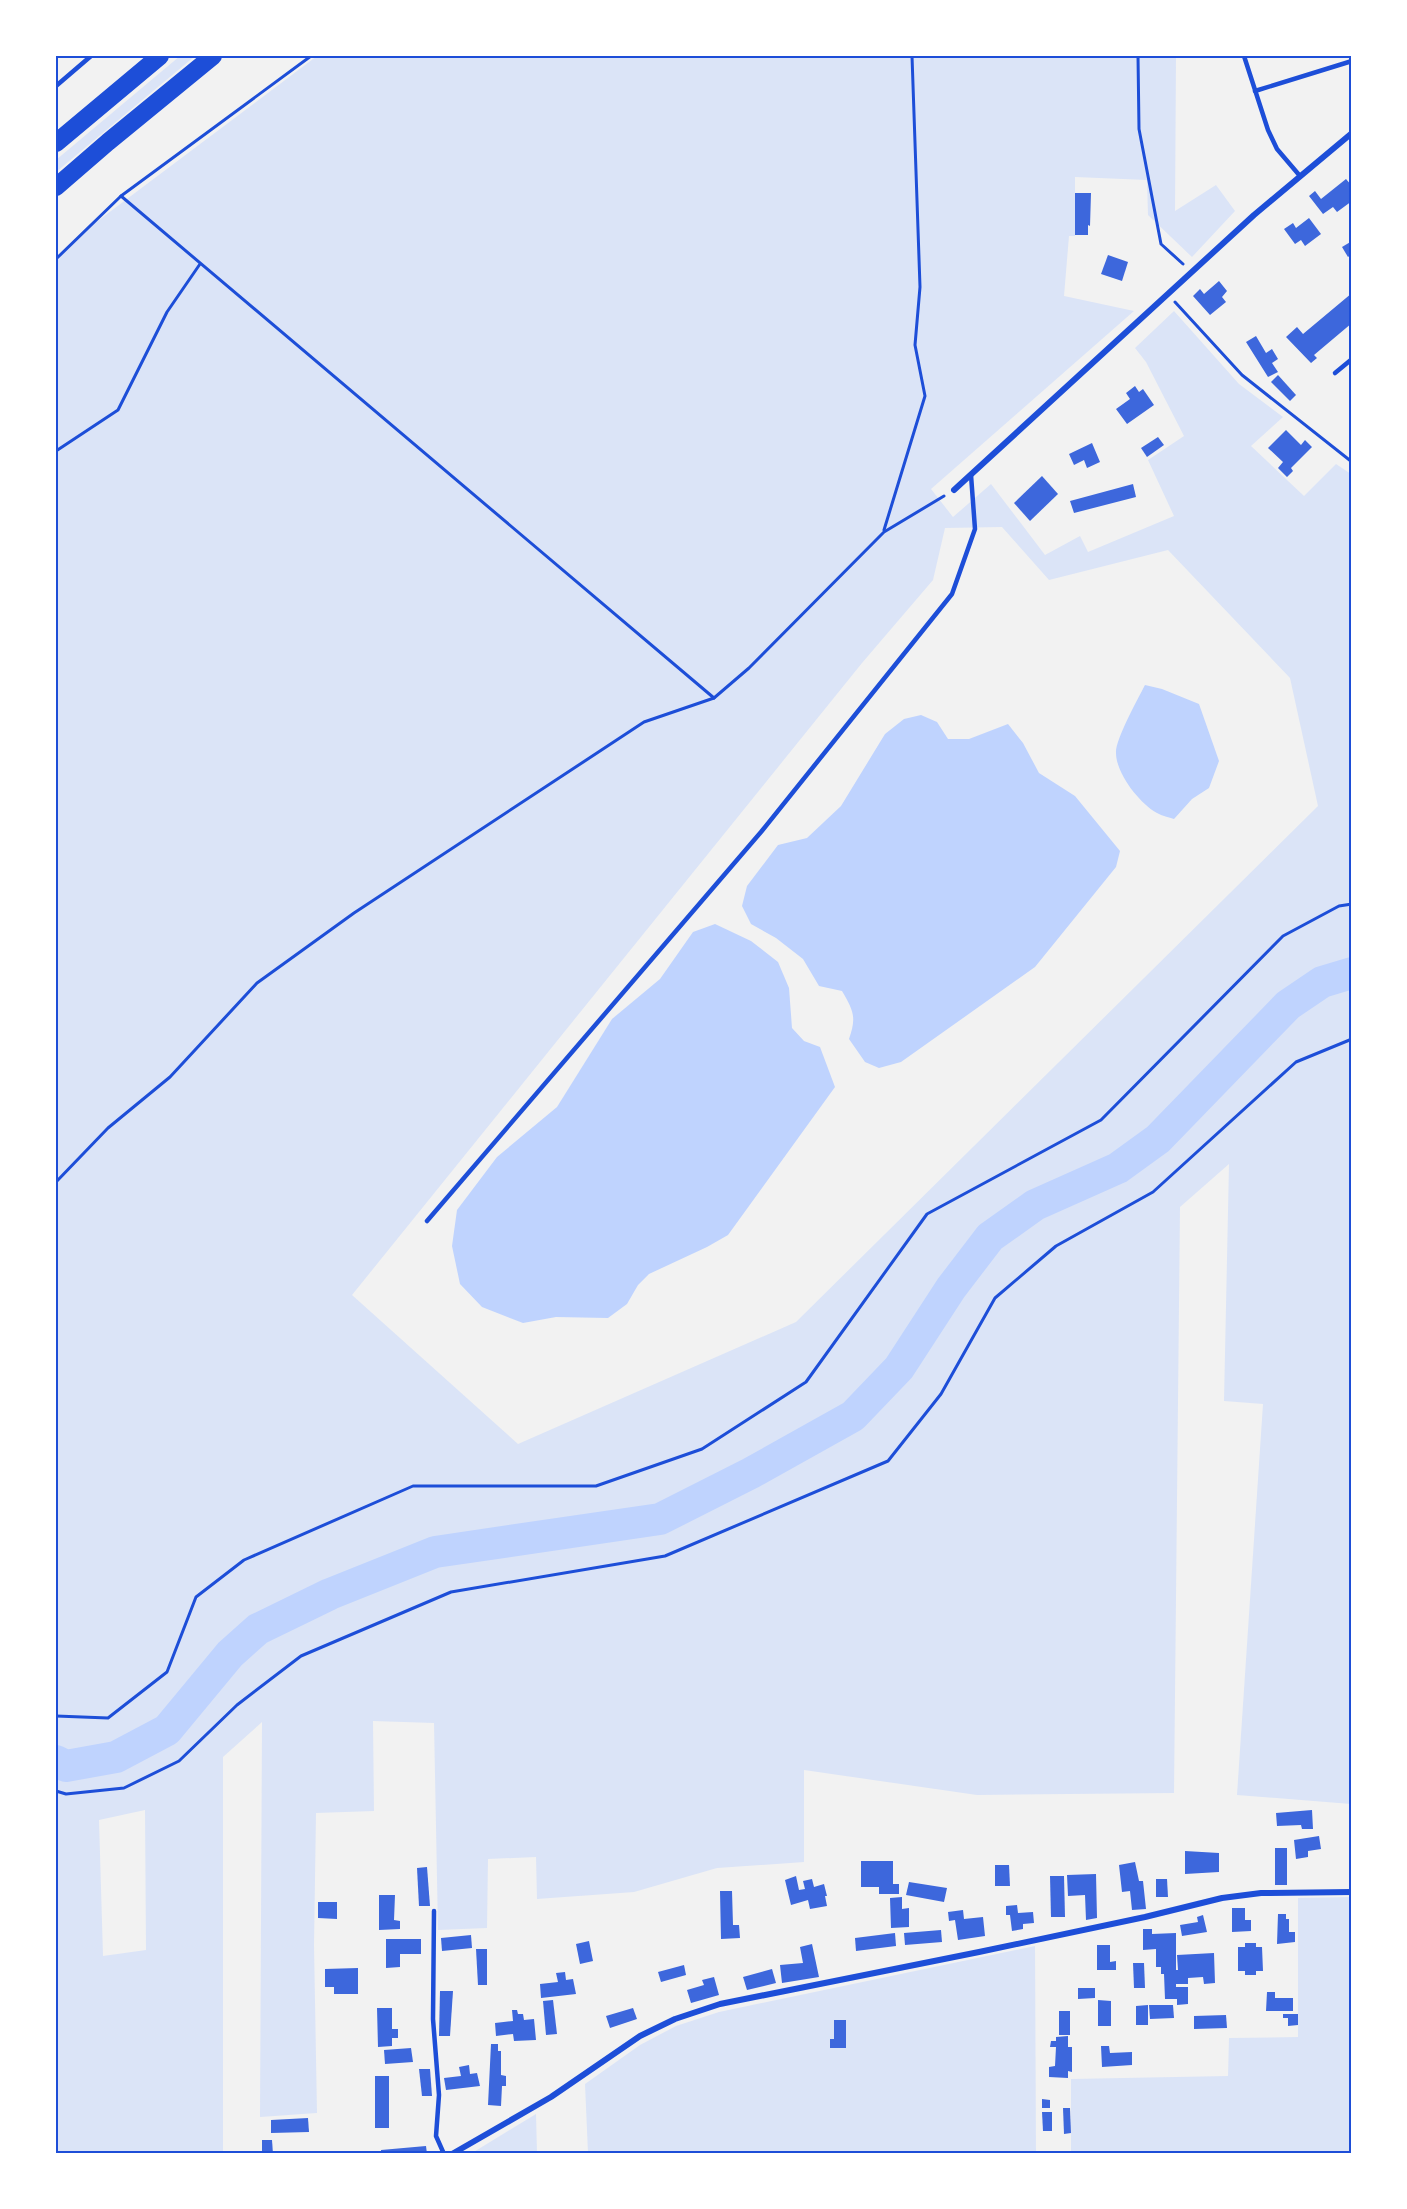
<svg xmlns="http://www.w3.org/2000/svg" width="1407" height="2209" viewBox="0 0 1407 2209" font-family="Commissioner,sans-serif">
<rect width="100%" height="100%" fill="#f2f2f2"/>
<!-- green -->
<g fill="#dbe4f7" fill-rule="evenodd">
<path d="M180,56H195L56,172V160Z"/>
<path d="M317,56H1176L1175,211L1216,185L1235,211L1192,257L1148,215L1147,180L1075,177V236H1069L1064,296L1134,311L931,489L953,517L991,484L1045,555L1080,536L1088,552L1174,516L1148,460L1184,436L1146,362L1135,348L1174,311L1239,384L1283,417L1251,446L1304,496L1336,464L1351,474V1804L1237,1795L1263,1404L1224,1401L1229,1164L1180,1207L1174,1793L977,1795L804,1770V1862L717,1868L634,1892L537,1899L536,1857L488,1859L487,1928L438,1930L434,1723L373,1721L374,1811L316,1813L314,1945L317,2113L260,2117L262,1722L223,1757V2153L56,2154V261L95,223ZM1002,527L1049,580L1168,550L1290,678L1318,806L796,1322L518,1444L352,1295L862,663L933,580L945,528ZM145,1810L146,1950L103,1956L99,1820Z"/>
<path d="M1351,1897V2153H1071V2079L1228,2076L1229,2038L1298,2037V1898Z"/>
<path d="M1035,1946L1036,2153H588L585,2084L640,2045L676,2026L719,2012Z"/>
<path d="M536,2114L537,2153H472Z"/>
</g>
<!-- water -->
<g fill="#bfd3fe">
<path d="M1145,685L1162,689L1199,704L1219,761L1209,788L1192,799L1174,819C1169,817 1162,816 1157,813C1139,803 1116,773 1116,753C1115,740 1138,699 1145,685Z"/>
<path d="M921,715L937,722L948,739H969L1008,724L1023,743L1039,773L1075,796L1120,851L1116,867L1035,967L901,1062L879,1068L865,1062L849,1039C857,1017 853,1010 842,991L819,986L803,959L776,938L751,924L742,906L747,886L778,845L807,838L841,806L885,734L904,719Z"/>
<path d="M715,924L751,941L778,962L789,988L792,1028L804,1041L820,1047L835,1087L728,1235L707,1247L649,1274L638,1285L627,1304L608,1318L556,1317L523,1323L482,1307L460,1284L452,1246L457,1210L497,1157L557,1107L612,1019L660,979L693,932Z"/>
</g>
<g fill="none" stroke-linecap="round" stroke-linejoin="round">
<!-- river -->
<path stroke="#bfd3fe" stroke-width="32" d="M56,1761L66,1766L116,1757L167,1730L230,1654L258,1629L330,1594L435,1552L660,1519L751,1473L853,1416L899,1368L951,1288L990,1237L1035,1205L1118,1168L1158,1139L1288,1005L1322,982L1352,973"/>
</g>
<!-- building -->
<g fill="#3d67dc">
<path d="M1346,179L1352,186V201L1337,212L1333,207L1323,214L1309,196L1315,191L1321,199Z"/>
<path d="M1075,193H1091L1090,226L1088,225V235H1075Z"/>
<path d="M1309,218L1321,234L1305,246L1301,240L1295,244L1284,229L1293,223L1296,228Z"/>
<path d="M1352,241V254L1348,257L1342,247Z"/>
<path d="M1108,255L1128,262L1122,281L1101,274Z"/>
<path d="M1219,281L1227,291L1222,297L1226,302L1210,315L1193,296L1200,289L1204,294Z"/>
<path d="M1352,293V323L1314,355L1317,358L1311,363L1286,337L1297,327L1303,334Z"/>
<path d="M1256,336L1266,353L1272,349L1278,359L1272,363L1278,372L1268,377L1246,342Z"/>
<path d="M1278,375L1296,395L1290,401L1271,382Z"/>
<path d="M1135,386L1139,392L1143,389L1154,405L1127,424L1116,409L1130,399L1126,393Z"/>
<path d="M1286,430L1301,445L1305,440L1312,447L1291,468L1293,471L1287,477L1278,468L1283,462L1268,448Z"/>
<path d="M1158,437L1164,445L1147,457L1141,448Z"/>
<path d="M1092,443L1100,462L1087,468L1084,460L1074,465L1069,454Z"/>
<path d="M1042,476L1058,494L1030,521L1014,503Z"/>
<path d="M1133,484L1136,497L1074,513L1070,501Z"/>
<path d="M1312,1810L1313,1829H1302L1301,1825L1277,1826L1276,1813Z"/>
<path d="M1319,1836L1321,1849L1308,1851V1857L1296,1859L1294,1840Z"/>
<rect x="1275" y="1848" width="12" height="37"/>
<path d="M1185,1851L1219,1853V1872L1185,1874Z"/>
<path d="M861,1861H893V1884H899V1894H879V1887H861Z"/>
<path d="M1135,1862L1139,1881H1143L1146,1909L1132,1910L1130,1891L1122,1892L1119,1865Z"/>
<path d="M995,1865H1009L1010,1886H995Z"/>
<path d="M427,1867L430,1906H419L417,1868Z"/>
<path d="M1096,1874L1097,1918L1086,1920L1085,1895L1068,1896L1067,1875Z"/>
<path d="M796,1876L799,1890L805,1889L803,1881L812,1879L814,1887L824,1884L827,1896H825L827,1906L810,1909L808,1900L791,1905L785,1880Z"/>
<path d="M1050,1876H1064L1065,1917H1051Z"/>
<path d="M1156,1879H1167L1168,1897H1156Z"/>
<path d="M909,1882L947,1888L944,1902L906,1895Z"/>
<path d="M720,1891H732L733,1925H739L740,1938L721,1939Z"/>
<path d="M379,1895H395L394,1920L400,1921V1929L379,1930Z"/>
<path d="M902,1897V1909L909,1908V1927L891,1928L890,1898Z"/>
<path d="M318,1902H337V1919L318,1918Z"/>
<path d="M1017,1905L1018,1913L1033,1912L1034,1923L1023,1924V1929L1012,1931L1010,1915H1006V1906Z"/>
<path d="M1232,1908H1245V1920H1251V1931L1232,1932Z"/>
<path d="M963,1910L964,1919L983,1917L985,1936L958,1940L955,1920L949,1921L948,1912Z"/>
<path d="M1278,1914H1286V1919H1289V1932H1295V1942L1277,1944Z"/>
<path d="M1203,1915L1207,1932L1182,1936L1180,1925L1198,1922L1197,1917Z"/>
<path d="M1143,1929H1152V1934L1176,1933V1970H1178L1177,1955L1214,1953L1215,1983L1204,1984L1203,1977L1188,1978V1984H1176V1987H1188V2004L1177,2005V1999H1165L1164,1974H1161V1967H1156V1949L1143,1950Z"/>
<path d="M941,1930L942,1942L905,1945L904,1933Z"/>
<path d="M895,1933L896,1946L856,1951L855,1938Z"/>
<path d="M471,1935L472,1948L442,1951L441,1938Z"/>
<path d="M386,1939H421V1954H400V1967L386,1968Z"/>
<path d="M589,1941L593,1961L580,1964L576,1944Z"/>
<path d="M1245,1943H1256V1947H1262L1263,1971H1256V1975H1245V1971H1238V1947H1245Z"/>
<path d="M812,1944L819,1977L782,1983L780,1965L803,1963L800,1947Z"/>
<path d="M1097,1945H1110V1962L1116,1961V1970H1097Z"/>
<path d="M476,1949H487V1985H478Z"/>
<path d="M1133,1963H1144L1145,1988H1134Z"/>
<path d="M684,1965L686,1975L661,1982L658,1972Z"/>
<path d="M358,1968V1994H334V1987H325V1969Z"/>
<path d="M772,1969L776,1983L747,1990L743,1977Z"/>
<path d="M565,1972L566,1980L573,1979L576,1994L541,1998L540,1984L558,1982L556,1973Z"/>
<path d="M714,1977L719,1995L691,2003L687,1990L704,1985L702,1980Z"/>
<path d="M1078,1988H1095V1998L1078,1999Z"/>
<path d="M440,1991H453L450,2036H439Z"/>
<path d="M1267,1992H1275V1998H1293V2011H1266Z"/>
<path d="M553,2000L557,2034L546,2035L543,2001Z"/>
<path d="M1098,2000L1111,2001V2026H1098Z"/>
<path d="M1148,2005V2025H1136V2006Z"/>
<path d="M1149,2005H1173L1174,2018L1150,2019Z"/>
<path d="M377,2008H392V2029H398V2038H392V2046L378,2047Z"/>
<path d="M633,2008L637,2019L610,2028L606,2016Z"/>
<path d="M512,2010H517L518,2014H523L524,2020L534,2019L536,2040L514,2041L513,2034L496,2036L495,2023L513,2021Z"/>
<rect x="1059" y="2011" width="11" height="24"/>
<path d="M1283,2014H1298V2025L1288,2026V2018H1283Z"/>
<path d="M1226,2015L1227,2028L1194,2029V2016Z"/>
<path d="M834,2020H846V2048H830V2039H834Z"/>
<path d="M1068,2036V2047H1072V2072L1068,2071V2078L1049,2077V2067L1055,2066L1056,2047H1050L1051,2041H1056V2037Z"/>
<path d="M491,2044H498V2051H501V2075L506,2076V2086H502L501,2106L488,2105Z"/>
<path d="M1101,2046H1109L1110,2053L1132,2052V2065L1102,2067Z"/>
<path d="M411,2048L413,2062L385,2064L384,2050Z"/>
<path d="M469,2065L470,2074L477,2073L480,2086L446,2090L444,2078L461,2076L459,2067Z"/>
<path d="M419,2069H430L432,2096H422Z"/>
<rect x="375" y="2076" width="14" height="52"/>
<path d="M1042,2099L1050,2100V2108H1042Z"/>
<path d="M1063,2108H1070L1071,2133L1064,2134Z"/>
<path d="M1042,2112H1052V2131H1043Z"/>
<path d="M308,2118L309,2132L271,2133V2120Z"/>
<path d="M262,2140H272L273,2154H262Z"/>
<path d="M426,2146L427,2154H381V2150Z"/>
</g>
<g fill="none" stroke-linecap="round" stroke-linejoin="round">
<!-- path -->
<g stroke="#1d4ed8" stroke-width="3">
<path d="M1138,56L1139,129L1161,244L1183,264"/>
<path d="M56,57L57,56"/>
<path d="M121,196L714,698"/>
<path d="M56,259L121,196L311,56"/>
<path d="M1175,302L1242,375L1352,462"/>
<path d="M56,451L118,410L167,312L200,264"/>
<path d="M884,530L925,396L915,345L920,287L912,56"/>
<path d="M56,1182L108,1128L170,1077L257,983L354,913L644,722L714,698L749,668L884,532L944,496"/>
<path d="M56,1716L108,1718L167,1672L196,1597L244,1560L413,1486H596L702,1449L806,1382L927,1214L1101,1120L1283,936L1339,906L1352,904"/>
<path d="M56,1791L66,1794L124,1788L179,1761L237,1705L301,1656L451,1592L665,1556L888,1461L941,1394L995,1298L1056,1246L1153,1192L1296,1062L1352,1039"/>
</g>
<!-- service -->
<g stroke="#1d4ed8" stroke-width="4.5">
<path d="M1244,56L1268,130L1277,149L1300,176"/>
<path d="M56,86L91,56"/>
<path d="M1255,91L1352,61"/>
<path d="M1335,373L1352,359"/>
<path d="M427,1221L761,832L952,594L975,529L971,475"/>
<path d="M434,1911L433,2019L439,2095L436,2136L444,2154"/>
</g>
<!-- minor -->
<g stroke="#1d4ed8" stroke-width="6">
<path d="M954,490L1254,215L1352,133"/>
<path d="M452,2154L551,2097L640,2036L675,2019L720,2004L979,1952L1145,1917L1222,1898L1261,1893L1352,1892"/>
</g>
<!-- motorway -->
<g stroke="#1d4ed8" stroke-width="18">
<path d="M56,143L160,56"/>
<path d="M56,187L108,142L213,56"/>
</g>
</g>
<!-- border -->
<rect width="1407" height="2209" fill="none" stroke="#ffffff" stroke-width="114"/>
<rect x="57" y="57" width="1293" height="2095" fill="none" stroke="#1d4ed8" stroke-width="2"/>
</svg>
